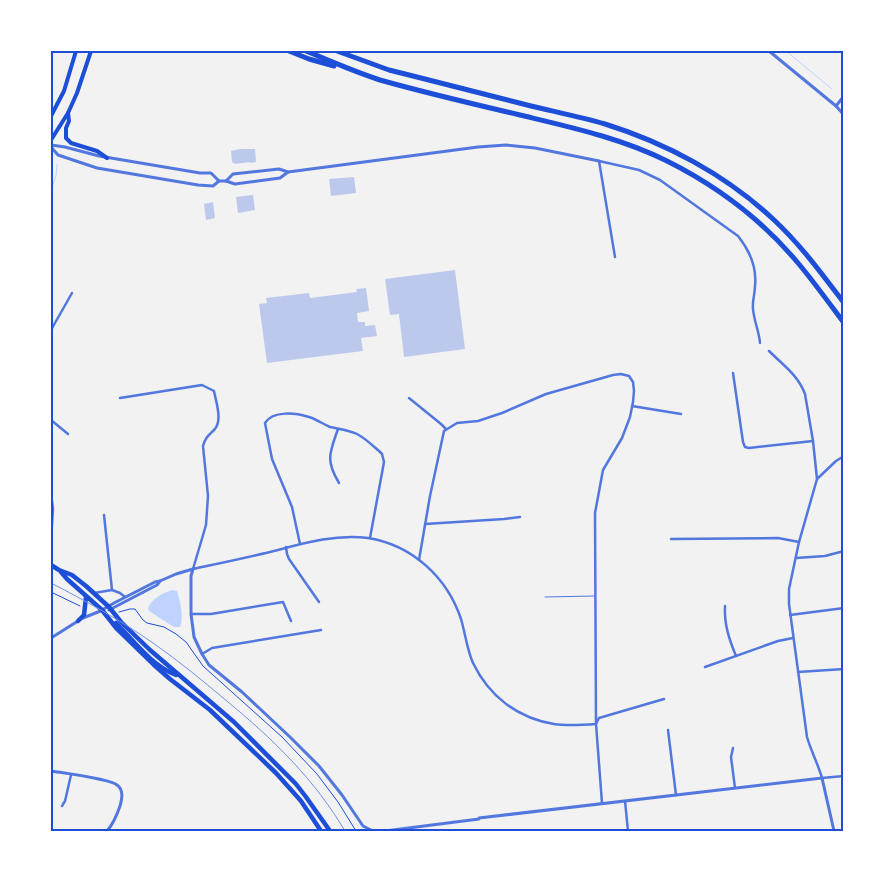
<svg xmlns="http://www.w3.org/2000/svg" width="895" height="882" viewBox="0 0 895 882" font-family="'Roboto Condensed',sans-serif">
<rect width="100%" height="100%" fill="#f2f2f2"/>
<!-- water -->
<path fill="#bfd3fe" d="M172,590L177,591C180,601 184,617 180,627H174L149,611L148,608C153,598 161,594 172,590Z"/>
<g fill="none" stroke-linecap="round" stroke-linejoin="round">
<!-- stream -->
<g stroke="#bfd3fe" stroke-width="1">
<path d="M786,51L832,89"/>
<path d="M51,190L56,176L57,164"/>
</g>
</g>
<!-- building -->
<g fill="#bdc9ec">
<path d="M240,149H255L256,162L250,163V162L235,164L232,162L231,151Z"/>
<path d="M354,177L356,193L331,196L329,179Z"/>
<path d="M253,195L255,210L238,213L236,197Z"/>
<path d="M213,202L215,218L206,220L204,204Z"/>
<path d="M455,270L465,349L404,357L399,314L390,315L385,279Z"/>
<path d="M366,288L369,311L357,313L358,322H365V326L375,325L377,336L361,338L363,351L267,363L259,304L267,303L266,298L309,293L310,298L357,292L356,289Z"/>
</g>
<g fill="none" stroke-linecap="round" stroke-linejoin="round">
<!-- path -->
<g stroke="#1d4ed8" stroke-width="1">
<path d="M51,592L80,606"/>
<path d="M119,612L130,609H135L143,620L147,623L164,627L176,634L186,642L203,666L282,737L317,774L338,802L356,831"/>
</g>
<!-- service -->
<path stroke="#5277de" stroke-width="1" d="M545,597L595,596"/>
<!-- minor -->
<g stroke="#5277de" stroke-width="2.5">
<path d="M615,257L599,161L639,170L660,180L738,236C750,251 757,267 755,286C755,294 752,301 753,309C754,321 759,331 760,343"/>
<path d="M51,330L72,293"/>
<path d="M769,351C783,365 798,375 805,394L813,441L817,479L799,542L789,589V604L807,737C811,751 818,764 822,778L844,776"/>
<path d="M733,373L743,442L745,447L749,448L813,441"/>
<path d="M120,398L202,385L214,391C216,402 223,421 214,430C208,436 205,438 203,446L208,496L206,525L193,569C221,563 250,557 278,550C307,542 338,534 368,538C412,545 447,577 461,619C465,632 467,650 473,663C489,696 517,718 554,724C568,726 582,725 596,724L599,718L664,699"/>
<path d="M409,398L441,424L446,429"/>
<path d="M632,406L681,414"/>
<path d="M51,420L68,434"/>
<path d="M338,429C330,452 325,460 339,483"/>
<path d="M817,479L836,461L844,456"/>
<path d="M425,524L504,519L520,517"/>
<path d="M671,539L778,538L799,542"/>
<path d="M51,540L53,509L52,501"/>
<path d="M300,544L292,507L272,459L265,423C273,410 296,413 309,417C316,419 323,424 330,427C339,429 349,430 357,434C365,438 372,445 379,451L382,454L384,462L370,538"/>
<path d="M286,547L287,554L289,559L319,602"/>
<path d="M796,558L825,556L844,551"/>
<path d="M419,560L430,496L444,431L457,423L478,421L502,413L546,394L613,375L621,374L629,376L633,382L634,391L633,402L630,417L622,438L603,470L595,513L596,724L602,803"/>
<path d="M112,590L120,593L125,597"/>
<path d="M94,593L112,590L104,515"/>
<path d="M725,606C724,624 729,639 736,656"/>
<path d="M191,614H211L283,602L291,621"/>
<path d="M790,615L844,608"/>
<path d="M202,654L212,648L321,630"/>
<path d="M705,667L778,641L793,638"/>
<path d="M798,672L844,669"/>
<path d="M668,730L676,795"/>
<path d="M733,748L731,757L735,788"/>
<path d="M625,801L628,831"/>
<path d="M62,806L65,801L71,775"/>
</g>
<!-- tertiary -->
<g stroke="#5277de" stroke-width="3">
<path d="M769,51L836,106L844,115"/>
<path d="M836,106L844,96"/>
<path d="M51,145L65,147L99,156L200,173H211L219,181"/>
<path d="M51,147L58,155L97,168L198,185L213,186L219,181H226L235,184L280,178L288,172"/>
<path d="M226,181L233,174L279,169L288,172L478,147L506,145L535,148L599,161"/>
<path d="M102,610L114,603L155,582L160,581L176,574L193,569L191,576V614L194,637L202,654L209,665L242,692L290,737L319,766L342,795L363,826L373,831"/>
<path d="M109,610L157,585L160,581"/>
<path d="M83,618L103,610"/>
<path d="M51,638L78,621"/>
<path d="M51,771C63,773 110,779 117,785C124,790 122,799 120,806C117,815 113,824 107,831"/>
<path d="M385,831L479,819V818L822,778L834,831"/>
</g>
<!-- secondary -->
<g stroke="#1d4ed8" stroke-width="4">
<path d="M68,113L69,121L66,128V138L71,143L97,151L107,158"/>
<path d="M51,116L64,91L76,51"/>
<path d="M51,140L68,113L77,93L91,51"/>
</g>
<!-- primary -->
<g stroke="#1d4ed8" stroke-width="4.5">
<path d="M51,565L59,570L72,575L86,586L109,607L121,622L150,650L234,722L296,784L306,797L330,831"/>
<path d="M61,572L67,579L102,610L117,629L154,665L170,679L210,710L276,773L301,801L321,831"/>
<path d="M78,621L84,615L86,597"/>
<path d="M116,623C134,641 151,665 176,675"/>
</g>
<!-- motorway -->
<g stroke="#1d4ed8" stroke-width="5">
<path d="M289,51L309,59L334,66"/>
<path d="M306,51C330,61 355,72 380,80C426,93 473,104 520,115C570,127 621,138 667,161C717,186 763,221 798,263C814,282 829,303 844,323"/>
<path d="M337,51L389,70L417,77C455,87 493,96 531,106C556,112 581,117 605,124C666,143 726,175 773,219C800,244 822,274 844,303"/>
</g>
<!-- rail -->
<path stroke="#7290e2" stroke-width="1" d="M51,583C86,601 120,620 153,643C179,661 203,681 228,702C273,739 315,780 345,831"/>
</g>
<!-- border -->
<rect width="895" height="882" fill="none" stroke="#ffffff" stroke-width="105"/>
<rect x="52" y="52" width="790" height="778" fill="none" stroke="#1d4ed8" stroke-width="2"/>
</svg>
